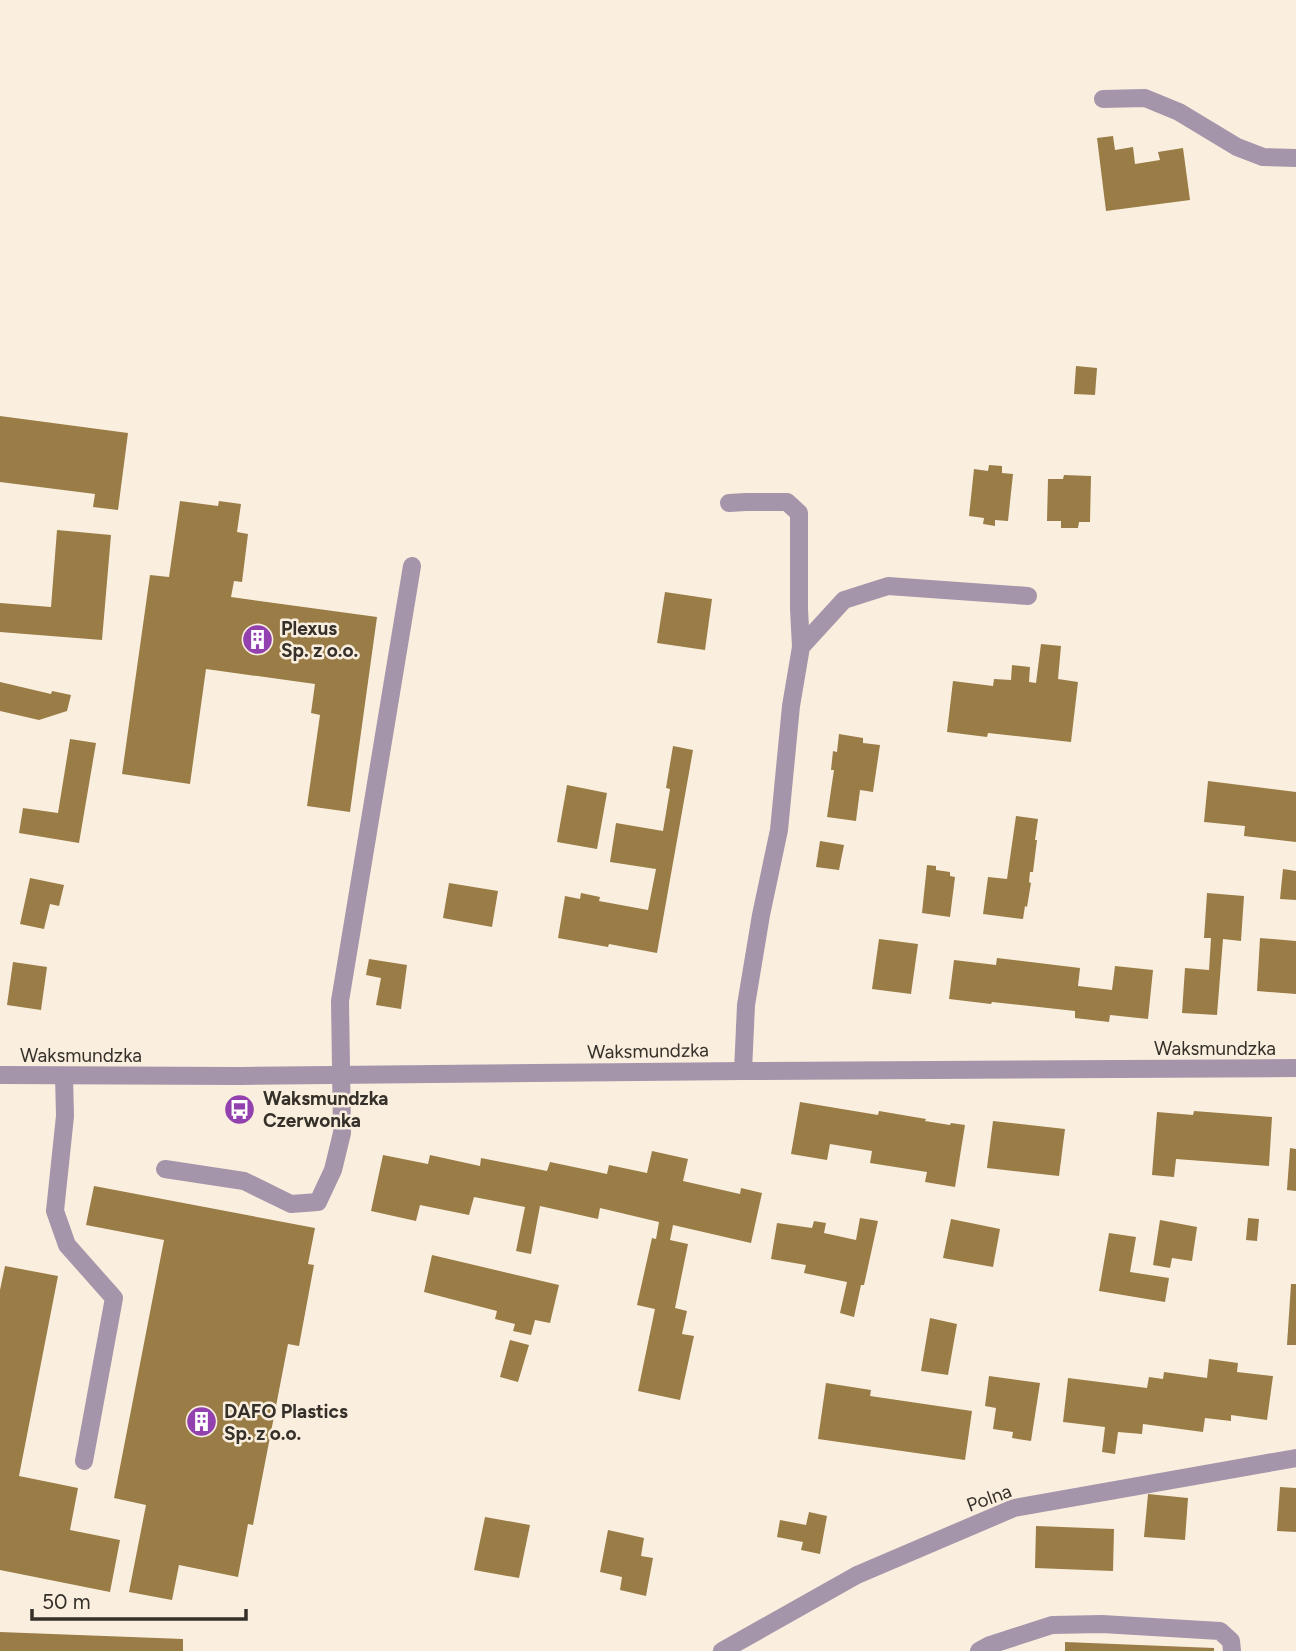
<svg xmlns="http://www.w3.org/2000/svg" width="1296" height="1651" viewBox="0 0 1296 1651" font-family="Figtree,sans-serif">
<rect width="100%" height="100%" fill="#faefde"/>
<!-- building -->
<g fill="#9a7c47">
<path d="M1113,136L1115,150L1133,147L1135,164L1160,160L1158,152L1183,148L1190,200L1106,211L1097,138Z"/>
<path d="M1076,366L1097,368L1095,395L1074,394Z"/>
<path d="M0,416L128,433L118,510L93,507L95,494L0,482Z"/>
<path d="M989,465L1002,466V473L1013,474L1008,521L995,520V526L983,524L984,518L969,516L974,469L988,471Z"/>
<path d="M1064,475L1091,476L1090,522H1079L1078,528H1061V521H1047L1048,479H1063Z"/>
<path d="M180,501L218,506L219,501L241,504L237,532L248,534L242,582L234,581L231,597L377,617L350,812L307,806L320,715L311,713L315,684L206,669L190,784L122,774L150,575L169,577Z"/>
<path d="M57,530L111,535L102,640L0,632V603L51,607Z"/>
<path d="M665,592L712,599L705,650L657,643Z"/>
<path d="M1041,644L1061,646L1058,679L1078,682L1071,742L988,733L987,737L947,732L953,681L993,686L994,679L1011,680L1012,665L1030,667L1029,682L1036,683Z"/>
<path d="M0,682L51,694L52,691L71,695L67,711L39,720L0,711Z"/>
<path d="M839,734L863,738V743L880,745L873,792L860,790L856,821L827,817L834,770H831L833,751L837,752Z"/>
<path d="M70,739L96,743L79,843L19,833L23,808L58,813Z"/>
<path d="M673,746L693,750L657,953L609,944L608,947L558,938L565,896L580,899L581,893L600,897L599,901L648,910L656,869L610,862L616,823L663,831L670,789L666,788Z"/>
<path d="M1208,781L1296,792V842L1244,836L1245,826L1204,822Z"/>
<path d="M567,785L607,793L597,849L557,842Z"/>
<path d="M1016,816L1038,819L1035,840H1037L1033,872H1030L1029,882L1031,883L1027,907L1025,906L1023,919L983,914L988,877L1007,879Z"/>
<path d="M820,841L844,845L839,870L816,867Z"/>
<path d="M927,865L936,866V870L950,872V876L955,877L950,917L922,913Z"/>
<path d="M1283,869L1296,871V900L1280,899Z"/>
<path d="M30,878L64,885L59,906L50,904L44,929L20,924Z"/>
<path d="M449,883L498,891L492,927L443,918Z"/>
<path d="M1207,893L1244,896L1241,941L1223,939L1217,1015L1182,1013L1185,968L1209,970L1211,938H1204Z"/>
<path d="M1260,938L1296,941V994L1257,991Z"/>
<path d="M879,939L918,944L911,994L872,989Z"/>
<path d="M997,958L1080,968L1078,986L1112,990L1115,966L1153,970L1148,1019L1110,1015L1109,1022L1075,1018V1011L992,1002L991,1004L949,999L954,960L996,965Z"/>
<path d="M369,959L407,965L401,1009L376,1005L381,978L366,975Z"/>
<path d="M13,962L47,967L41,1010L7,1005Z"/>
<path d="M800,1102L878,1115L879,1111L926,1119L925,1121L950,1125L951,1123L965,1125L955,1187L925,1182L927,1172L870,1163L872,1151L830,1144L827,1160L791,1154Z"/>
<path d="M1194,1111L1272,1117L1269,1166L1176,1159L1174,1177L1152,1175L1157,1112L1193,1115Z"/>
<path d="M993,1121L1065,1129L1059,1176L987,1168Z"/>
<path d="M1290,1148L1296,1149V1191L1287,1190Z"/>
<path d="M652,1151L688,1159L683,1181L740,1194L741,1188L762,1193L751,1243L673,1225L670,1240L688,1244L675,1308L687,1311L682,1334L694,1336L680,1400L638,1391L655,1309L637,1305L652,1238L656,1239L659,1222L600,1208L598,1219L540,1206L531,1254L516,1251L525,1207L474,1197L469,1215L420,1205L416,1221L371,1211L383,1155L428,1164L430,1155L480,1166L481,1158L547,1171L550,1162L607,1174L609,1165L647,1173Z"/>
<path d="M94,1186L315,1228L308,1264L314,1265L299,1346L288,1344L253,1525L248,1524L238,1577L179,1565L172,1600L129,1592L146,1505L114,1498L164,1240L86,1225Z"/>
<path d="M860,1218L878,1221L864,1285H861L854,1317L840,1313L847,1282L804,1273L806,1265L771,1259L777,1223L812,1228L814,1221L826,1223L824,1233L856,1240Z"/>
<path d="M1248,1218L1259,1219L1257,1241L1246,1240Z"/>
<path d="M951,1219L1000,1229L993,1267L943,1258Z"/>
<path d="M1160,1220L1197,1227L1192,1261L1172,1258L1170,1268L1153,1265Z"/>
<path d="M1109,1233L1136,1237L1130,1272L1169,1278L1165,1302L1099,1291Z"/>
<path d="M432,1255L559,1285L550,1323L535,1320L531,1335L513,1331L515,1324L495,1319L497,1311L424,1292Z"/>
<path d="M5,1266L58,1276L19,1476L78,1488L70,1530L120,1540L110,1592L0,1570V1290Z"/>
<path d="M1291,1284H1296V1345H1287Z"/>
<path d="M930,1318L957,1324L948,1375L921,1371Z"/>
<path d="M510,1340L529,1345L518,1382L500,1377Z"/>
<path d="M1209,1359L1238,1363L1237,1372L1273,1376L1267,1420L1231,1415V1421L1205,1418L1203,1432L1143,1424L1142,1434L1118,1432L1115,1454L1102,1452L1105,1427L1063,1422L1068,1378L1147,1388L1149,1377L1163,1379L1164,1372L1207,1378Z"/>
<path d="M989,1376L1040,1383L1031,1441L1012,1438L1013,1432L993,1429L996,1408L985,1406Z"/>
<path d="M826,1383L871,1390L870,1396L972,1411L965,1460L818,1439Z"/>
<path d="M1280,1487L1296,1488V1532L1277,1531Z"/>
<path d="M1148,1494L1188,1498L1185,1540L1144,1537Z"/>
<path d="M809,1512L827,1516L820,1554L801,1550L803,1542L777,1537L780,1520L806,1525Z"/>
<path d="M485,1517L530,1525L519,1578L474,1570Z"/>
<path d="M1036,1526L1114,1529L1113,1571L1035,1568Z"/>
<path d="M608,1530L644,1538L641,1556L653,1558L646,1596L620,1590L622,1577L600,1572Z"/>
<path d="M0,1632L183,1639V1651H0Z"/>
<path d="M1065,1642L1214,1648V1651H1065Z"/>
</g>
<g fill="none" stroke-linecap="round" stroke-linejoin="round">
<!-- minor -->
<g stroke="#a495aa" stroke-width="18">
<path d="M1103,99L1145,98L1179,112L1237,147L1263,157L1296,158"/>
<path d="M729,503L746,502H787L799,513V609L801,647"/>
<path d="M743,1071L746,1005L761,915L779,830L791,706L801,647L844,600L888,586L1028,596"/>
<path d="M0,1075L241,1076L743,1071L1296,1068"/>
<path d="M64,1076L65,1116L55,1211L67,1245L114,1298L84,1461"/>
<path d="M165,1169L244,1181L291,1204L318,1202L333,1170L342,1133L340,1001L412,566"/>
<path d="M722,1651L857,1575L1014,1508L1296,1458"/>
<path d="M979,1651L990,1645L1052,1625L1102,1624L1220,1631L1231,1641L1232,1651"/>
</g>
</g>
<!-- icons -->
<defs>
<symbol id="building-disc" viewBox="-11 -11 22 22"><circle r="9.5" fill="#9441b0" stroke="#faefde"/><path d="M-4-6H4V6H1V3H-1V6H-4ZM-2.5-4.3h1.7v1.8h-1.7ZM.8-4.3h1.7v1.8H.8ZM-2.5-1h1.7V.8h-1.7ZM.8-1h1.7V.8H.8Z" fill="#fff"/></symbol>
<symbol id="bus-disc" viewBox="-11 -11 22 22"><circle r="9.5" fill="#9441b0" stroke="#faefde"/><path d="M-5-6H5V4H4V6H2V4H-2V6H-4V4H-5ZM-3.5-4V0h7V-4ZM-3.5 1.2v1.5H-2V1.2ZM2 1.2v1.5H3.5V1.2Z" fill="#fff"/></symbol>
</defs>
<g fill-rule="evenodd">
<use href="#building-disc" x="240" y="622" width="35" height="35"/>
<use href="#bus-disc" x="222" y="1092" width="35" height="35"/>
<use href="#building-disc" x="184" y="1404" width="35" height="35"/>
</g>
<g text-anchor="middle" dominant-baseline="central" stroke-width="5" stroke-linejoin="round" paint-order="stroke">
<!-- poi labels -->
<g font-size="19" font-weight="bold" fill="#35312a" stroke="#faefde" text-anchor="start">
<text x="281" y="628">Plexus<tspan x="281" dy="22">Sp. z o.o.</tspan></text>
<text x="263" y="1098">Waksmundzka<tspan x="263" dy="22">Czerwonka</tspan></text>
<text x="224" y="1411">DAFO Plastics<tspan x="224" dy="22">Sp. z o.o.</tspan></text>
</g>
<!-- street labels -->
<g font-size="19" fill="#35312a" stroke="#faefde">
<text x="1215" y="1048">Waksmundzka</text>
<text transform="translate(648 1051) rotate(-1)">Waksmundzka</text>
<text x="81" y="1055">Waksmundzka</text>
<text transform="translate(989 1498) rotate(-20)">Polna</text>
</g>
</g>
<!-- scale -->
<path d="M32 1609v10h214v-10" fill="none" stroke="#35312a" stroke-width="3.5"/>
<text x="42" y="1609" font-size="21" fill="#35312a" stroke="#faefde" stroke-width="5" paint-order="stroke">50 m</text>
</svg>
